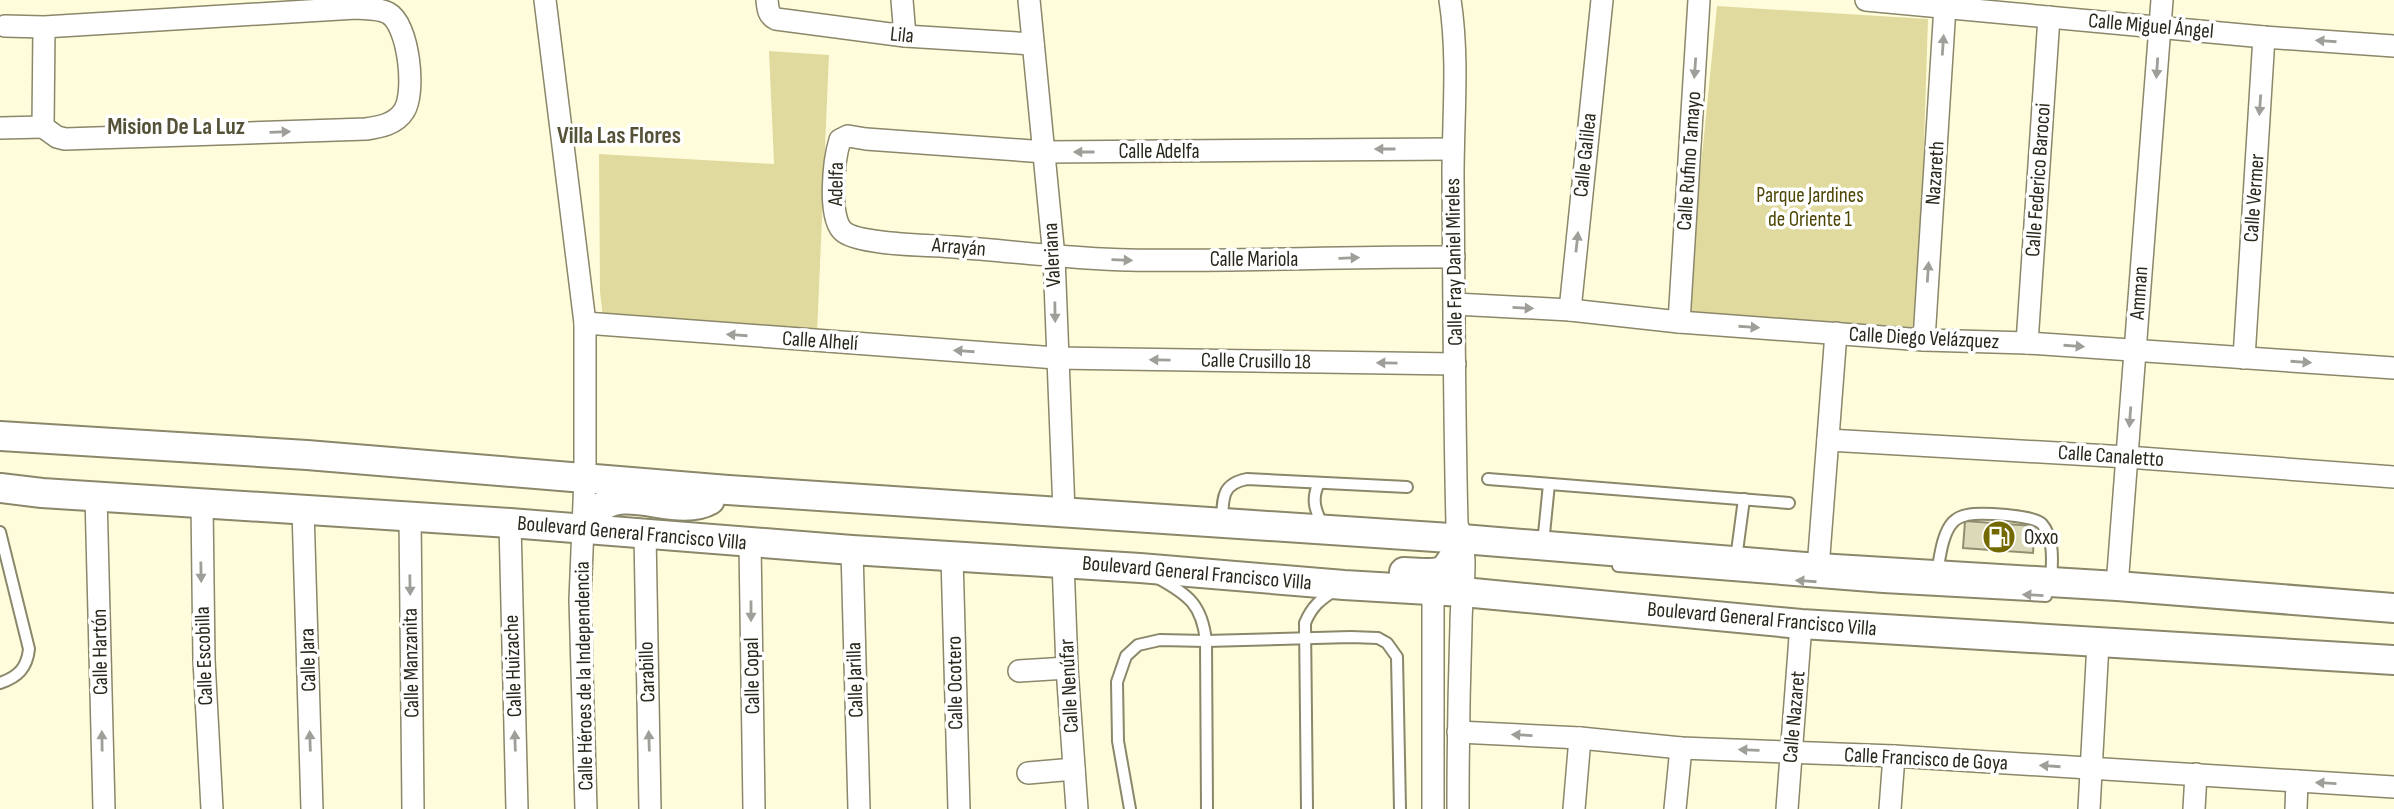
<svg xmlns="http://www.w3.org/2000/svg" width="2394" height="809" viewBox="0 0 2394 809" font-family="'Sofia Sans Condensed',sans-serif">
<rect width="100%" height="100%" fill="#fffcdc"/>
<!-- green -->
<g fill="#e1da9e">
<path d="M1717,6L1928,19L1918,328L1688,318V295Z"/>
<path d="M769,51L829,55L817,334L603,318L600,292L599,154L774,164Z"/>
</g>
<!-- building -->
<path fill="#dcd9b9" stroke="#918e71" stroke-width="2" d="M1965,521L2035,526L2033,553L1963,548Z"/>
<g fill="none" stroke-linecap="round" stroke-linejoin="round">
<defs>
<g id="service">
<path d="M1488,479L1789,503"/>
<path d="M1319,483C1311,499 1315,510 1323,526"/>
<path d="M1222,522C1223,499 1221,484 1247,479L1407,487"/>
<path d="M0,532L29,649C27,668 18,677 0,683"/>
<path d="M1543,544L1549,484"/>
<path d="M1736,559L1744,499"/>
<path d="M1618,566L1883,587L2046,596"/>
<path d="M1937,573C1940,557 1942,534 1953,522C1957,518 1962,516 1967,515C1980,512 2034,515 2042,524C2055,539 2052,564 2051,582"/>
<path d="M1158,578C1189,595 1202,605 1206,641L1207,809"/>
<path d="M1130,809L1118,741L1117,682L1126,656L1138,645L1160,640L1206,641L1351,637L1378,638L1387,643L1397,657L1400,809"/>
<path d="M1307,809L1305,623C1312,606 1320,600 1335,590"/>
</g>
<g id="minor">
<path d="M545,0L585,323V478L580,600L586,809"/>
<path d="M767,0C768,9 768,15 776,19L905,36L1033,44"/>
<path d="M902,0L905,36"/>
<path d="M1029,0L1054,257L1064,511"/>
<path d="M1450,0C1459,58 1453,117 1453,176C1454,292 1454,408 1457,524C1470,558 1461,590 1461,625C1459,687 1458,748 1458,809"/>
<path d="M1866,0L2264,37L2394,46"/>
<path d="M5,26L44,27L356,8C366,9 379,8 388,13C409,24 416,93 404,111C396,124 380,127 366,129L65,139L57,137L43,127L44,27"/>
<path d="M0,128L43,127"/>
<path d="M1453,149L1045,152L866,139L848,136L840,140C834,159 827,219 844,232C861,245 930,245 954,247C1012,251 1070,259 1129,260C1237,262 1345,256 1454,257"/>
<path d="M1455,304L1570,310L1679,322L1924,340L2027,343L2394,368"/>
<path d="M1570,310L1602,0"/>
<path d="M1679,322L1699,0"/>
<path d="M585,323L1056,358L1455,364"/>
<path d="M1924,340L1945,6"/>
<path d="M2027,343L2049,17"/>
<path d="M2244,358L2264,37"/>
<path d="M1828,440L2127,457L2394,477"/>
<path d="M96,496L104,809"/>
<path d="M202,504L204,660L212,809"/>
<path d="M303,510L312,809"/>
<path d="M410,516L413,809"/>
<path d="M510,523L517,809"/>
<path d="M645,534L650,809"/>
<path d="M750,543L754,809"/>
<path d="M852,550L859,809"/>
<path d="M952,557L959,809"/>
<path d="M1063,562L1067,668L1077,809"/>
<path d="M1818,568L1836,333"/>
<path d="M2117,586L2162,0"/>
<path d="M1019,671L1067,668"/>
<path d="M1458,732L1580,738L1681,748L1894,756L2394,787"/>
<path d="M1028,773L1074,769"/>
<path d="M1433,809V591L1435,578"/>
<path d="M1574,809L1580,738"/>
<path d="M1675,809L1681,748"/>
<path d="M1787,809L1801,624"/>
<path d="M1890,809L1894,756"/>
<path d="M2089,809L2098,643"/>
<path d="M2194,809L2196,774"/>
<path d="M2296,809L2297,781"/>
</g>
<g id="secondary">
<path d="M0,436L307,455L728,490L1450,538L1818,568L2117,586L2394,608"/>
<path d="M0,488L42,493L510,523L852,550L1140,568L1344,585L1463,592L1801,624L2394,660"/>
<path d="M582,528C588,521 593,512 601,507C629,486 678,518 710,500"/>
<path d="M1404,572C1448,574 1442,577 1463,540"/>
</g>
</defs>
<!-- service casing -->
<use href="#service" stroke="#8a876a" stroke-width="14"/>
<!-- minor casing -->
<use href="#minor" stroke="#8a876a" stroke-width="24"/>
<!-- secondary casing -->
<use href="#secondary" stroke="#8a876a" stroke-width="32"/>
<!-- service -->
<use href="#service" stroke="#fff" stroke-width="10"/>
<!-- minor -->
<use href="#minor" stroke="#fff" stroke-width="21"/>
<!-- secondary -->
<use href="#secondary" stroke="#fff" stroke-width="28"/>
</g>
<!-- one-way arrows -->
<defs><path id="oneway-solid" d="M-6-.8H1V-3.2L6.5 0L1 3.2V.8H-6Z" transform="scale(1.75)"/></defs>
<g fill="#9f9e99">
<use href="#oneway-solid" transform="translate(2326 41) rotate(-176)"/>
<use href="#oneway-solid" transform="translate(1943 45) rotate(-86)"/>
<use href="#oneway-solid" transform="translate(1695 68) rotate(94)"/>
<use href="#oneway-solid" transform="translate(2157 68) rotate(94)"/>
<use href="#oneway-solid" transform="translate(2260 105) rotate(94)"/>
<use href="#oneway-solid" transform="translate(280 132) rotate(-2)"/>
<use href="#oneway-solid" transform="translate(1385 149) rotate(180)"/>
<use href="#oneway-solid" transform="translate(1084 152) rotate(180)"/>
<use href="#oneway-solid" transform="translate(1577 242) rotate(-84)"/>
<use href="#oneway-solid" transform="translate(1349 258) rotate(-2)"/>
<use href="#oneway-solid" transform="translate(1122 260) rotate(2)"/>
<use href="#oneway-solid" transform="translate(1928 272) rotate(-86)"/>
<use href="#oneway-solid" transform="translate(1523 308) rotate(3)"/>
<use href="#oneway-solid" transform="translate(1055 312) rotate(89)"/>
<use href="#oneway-solid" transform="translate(1749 327) rotate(4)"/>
<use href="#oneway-solid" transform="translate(737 335) rotate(-176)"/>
<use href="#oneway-solid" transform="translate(2074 346) rotate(4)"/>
<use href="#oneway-solid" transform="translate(964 351) rotate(-176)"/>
<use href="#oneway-solid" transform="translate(1160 360) rotate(-179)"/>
<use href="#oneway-solid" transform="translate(2301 362) rotate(4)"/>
<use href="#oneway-solid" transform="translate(1387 363) rotate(-179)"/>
<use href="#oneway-solid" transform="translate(2130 417) rotate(94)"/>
<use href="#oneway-solid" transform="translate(201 572) rotate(89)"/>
<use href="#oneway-solid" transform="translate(1806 581) rotate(-176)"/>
<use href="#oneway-solid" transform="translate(410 585) rotate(89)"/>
<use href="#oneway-solid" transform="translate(2033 595) rotate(-177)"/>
<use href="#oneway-solid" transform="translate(751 611) rotate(90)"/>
<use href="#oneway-solid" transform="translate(1522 735) rotate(-177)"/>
<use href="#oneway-solid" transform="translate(102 741) rotate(-91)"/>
<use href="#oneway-solid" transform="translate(310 741) rotate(-92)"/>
<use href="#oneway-solid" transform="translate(515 741) rotate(-92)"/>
<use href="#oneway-solid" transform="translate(649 741) rotate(-92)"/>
<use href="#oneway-solid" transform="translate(1749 750) rotate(-178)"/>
<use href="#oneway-solid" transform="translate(2050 766) rotate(-176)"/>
<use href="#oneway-solid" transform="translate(2326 783) rotate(-177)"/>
</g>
<!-- icons -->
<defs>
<symbol id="fuel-disc" viewBox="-11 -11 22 22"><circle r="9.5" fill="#746900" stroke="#fff"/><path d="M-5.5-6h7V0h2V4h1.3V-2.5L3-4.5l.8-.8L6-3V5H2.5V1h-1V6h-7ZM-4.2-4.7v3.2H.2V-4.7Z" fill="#fff"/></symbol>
</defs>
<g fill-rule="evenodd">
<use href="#fuel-disc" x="1980" y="518" width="38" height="38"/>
</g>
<g text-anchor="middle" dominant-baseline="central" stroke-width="7" stroke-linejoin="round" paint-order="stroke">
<!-- street labels -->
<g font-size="21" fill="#2a281c" stroke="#fff">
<text transform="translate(2151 26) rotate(5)">Calle Miguel Ángel</text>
<text transform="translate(902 35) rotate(6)">Lila</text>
<text x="1159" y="151">Calle Adelfa</text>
<text transform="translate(1585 155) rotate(-84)">Calle Galilea</text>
<text transform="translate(1689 161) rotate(-86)">Calle Rufino Tamayo</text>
<text transform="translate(1935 173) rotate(-86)">Nazareth</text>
<text transform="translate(2038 180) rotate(-86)">Calle Federico Barocoi</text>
<text transform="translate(836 184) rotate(-89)">Adelfa</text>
<text transform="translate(2254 198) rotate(-86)">Calle Vermer</text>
<text transform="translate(959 247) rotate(5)">Arrayán</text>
<text transform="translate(1052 255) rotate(-93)">Valeriana</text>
<text x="1254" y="259">Calle Mariola</text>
<text transform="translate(1454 262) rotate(-91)">Calle Fray Daniel Mireles</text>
<text transform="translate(2139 293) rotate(-86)">Amman</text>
<text transform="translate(1924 338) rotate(3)">Calle Diego Velázquez</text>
<text transform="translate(820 341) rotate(4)">Calle Alhelí</text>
<text transform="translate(1256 361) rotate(1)">Calle Crusillo 18</text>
<text transform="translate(2111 456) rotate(4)">Calle Canaletto</text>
<text transform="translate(632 533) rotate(5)">Boulevard General Francisco Villa</text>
<text transform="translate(1197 573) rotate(5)">Boulevard General Francisco Villa</text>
<text transform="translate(1762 619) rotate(5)">Boulevard General Francisco Villa</text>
<text transform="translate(100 652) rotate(-91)">Calle Hartón</text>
<text transform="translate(204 656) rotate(-92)">Calle Escobilla</text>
<text transform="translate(308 660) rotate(-92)">Calle Jara</text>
<text transform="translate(411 663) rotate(-91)">Calle Manzanita</text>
<text transform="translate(513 666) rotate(-92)">Calle Huizache</text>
<text transform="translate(647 672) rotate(-92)">Carabillo</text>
<text transform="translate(584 676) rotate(-91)">Calle Héroes de la Independencia</text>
<text transform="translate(752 676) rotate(-91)">Calle Copal</text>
<text transform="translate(855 680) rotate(-92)">Calle Jarilla</text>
<text transform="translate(955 683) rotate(-91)">Calle Ocotero</text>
<text transform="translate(1069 686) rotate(-93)">Calle Nenúfar</text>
<text transform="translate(1794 717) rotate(-85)">Calle Nazaret</text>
<text transform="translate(1926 759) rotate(3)">Calle Francisco de Goya</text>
</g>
<!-- park labels -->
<g font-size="21" fill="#4d4605" stroke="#fff">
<text x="1810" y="195">Parque Jardines<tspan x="1810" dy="24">de Oriente 1</tspan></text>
</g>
<!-- poi labels -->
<g font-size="21" fill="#2a281c" stroke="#fff" text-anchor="start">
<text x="2024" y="537">Oxxo</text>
</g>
<!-- quarter labels -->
<g font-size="24" font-weight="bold" fill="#555237" stroke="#fff">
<text x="176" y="126">Mision De La Luz</text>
<text x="619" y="135">Villa Las Flores</text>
</g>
</g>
</svg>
